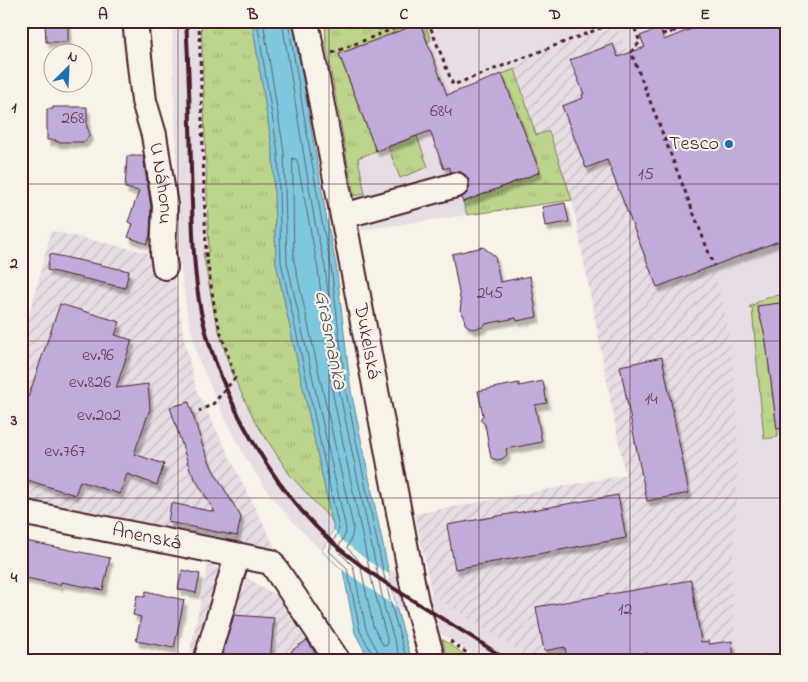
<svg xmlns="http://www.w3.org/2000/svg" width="808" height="682" viewBox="0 0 808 682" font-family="'Indie Flower',sans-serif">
<defs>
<pattern id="industrial-furrows" width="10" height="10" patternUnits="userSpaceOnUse" patternTransform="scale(1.25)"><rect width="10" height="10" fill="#e7dde4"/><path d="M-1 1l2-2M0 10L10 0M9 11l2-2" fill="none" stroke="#c8bdc4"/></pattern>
<pattern id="grass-tufts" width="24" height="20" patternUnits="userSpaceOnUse" patternTransform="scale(1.25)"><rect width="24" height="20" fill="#bcd58c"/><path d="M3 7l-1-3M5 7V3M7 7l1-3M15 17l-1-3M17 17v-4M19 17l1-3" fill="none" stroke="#a3b679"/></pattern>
<filter id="shadow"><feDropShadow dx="3" dy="5.5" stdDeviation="1" flood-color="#0004"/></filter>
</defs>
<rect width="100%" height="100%" fill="#f7f3e8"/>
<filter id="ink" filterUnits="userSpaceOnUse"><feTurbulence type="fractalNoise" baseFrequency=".02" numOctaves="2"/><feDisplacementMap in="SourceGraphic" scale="10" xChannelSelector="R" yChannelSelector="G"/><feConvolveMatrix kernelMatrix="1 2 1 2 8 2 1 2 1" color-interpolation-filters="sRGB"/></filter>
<g filter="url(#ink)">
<!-- built -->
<g fill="#e7dde4">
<path d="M172,21H200L208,254L296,481L350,539L374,559L490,631L534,661H484L357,582L330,560L298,527L273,499L246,459L227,423L198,358L187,313L179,256Z"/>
<path d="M325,21H787V661H739L736,646L731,577L737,509V401L726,324L616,25L514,65L536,135L572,200L361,230L326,45Z"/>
</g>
<!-- industrial -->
<g fill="url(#industrial-furrows)">
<path d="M616,25L719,288L727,324L737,401V509L731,577L736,646L739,661H534L432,595L415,514L625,475L572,200L550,131L536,135L513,65Z"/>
<path d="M51,231L154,254L171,255L184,340L197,391L278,554L21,500V347Z"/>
<path d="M208,565L233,570L276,595L320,661H188Z"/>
</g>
<!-- grass -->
<g fill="url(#grass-tufts)" stroke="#837a5c">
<path d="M201,21H252L273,153L276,263L332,521L290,475L256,423L231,372L215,317L203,253L209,252Z"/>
<path d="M325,21H345L348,27L363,21H375L379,31L405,21H424L431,40L427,42L420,24L339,54L376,151L358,158L365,194L354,196L326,45Z"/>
<path d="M515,69L536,135L549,131L572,200L467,215L463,202L540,172L502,74Z"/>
<path d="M417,136L428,167L400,178L388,147Z"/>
<path d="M787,294V302L757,307L768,346L767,347L778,437L764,439L752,308L749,307L767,297Z"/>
<path d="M442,639L473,661H449Z"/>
</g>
<!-- water -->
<path fill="#7ec8df" stroke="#698497" d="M252,21H293L327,221L336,265L351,391L389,574L396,607L412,661H370L355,633L343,570L322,551L334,530L276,263L273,153Z"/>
<!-- pier -->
<path fill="#f7f3e8" d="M334,530L342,540L368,561L389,574L396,607L343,570L322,551Z"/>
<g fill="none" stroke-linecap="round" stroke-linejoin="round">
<!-- shore -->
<g stroke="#5f6373" stroke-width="1">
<path d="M257,21L278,153L281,262L339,529L329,551L347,568L360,631L374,657V661"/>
<path d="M263,21L284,152L287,262L346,529L345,535L337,550L353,566L366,629L379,654L380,661"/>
<path d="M282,21L315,223L325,267L340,394L378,576L385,610L401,661"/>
<path d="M288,21L322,222L331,266L346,392L384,575L392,608L407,661"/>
<path d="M293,158L297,160L318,269L333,395L371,578L388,643L386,646L383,645L373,626L360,563L356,557L347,548L352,536L353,526L294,261Z"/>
</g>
</g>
<!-- building -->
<g fill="#c1abda" stroke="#4a1f2b" filter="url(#shadow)">
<path d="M45,21H68V42H46Z"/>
<path d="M711,21H787V238L657,287L607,160L586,168L562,106L583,98L582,95L584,94L570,60L613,44L618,57L645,47L640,36L660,28L664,40Z"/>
<path d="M420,23L447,95L502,74L540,172L463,202L461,198L466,194L469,189V181L466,176L460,172H451L449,167L444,169L430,131L376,151L339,54Z"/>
<path d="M53,107H87V128L89,130V136L84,142H56V140H47V109H53Z"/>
<path d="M127,156H143L151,207L150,235L147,244L128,237L133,224L128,222L139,191L125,188Z"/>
<path d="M565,203L569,222L545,226L542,207Z"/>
<path d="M483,247L495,256L500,282L530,276L537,317L517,321L516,318L485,324L483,327L472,329L465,324L464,316L460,310L461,304L452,254Z"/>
<path d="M50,254L129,271L125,288L47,270Z"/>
<path d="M787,302V428L777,429L765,335L757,306Z"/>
<path d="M60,304L120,322L115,335L132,340L116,388L148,384L150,409L134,454L164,464L157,485L127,474L120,494L80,481L75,495L21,478V418Z"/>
<path d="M662,357L689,493L647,501L620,366Z"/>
<path d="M543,381L547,403L535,405L542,442L506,449L507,455L502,459L497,460L491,458L485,424L480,420L483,415L478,391L519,383V386Z"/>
<path d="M189,402L202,444L213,470L241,517L237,536L168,522L171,503L215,512L190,470L170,407Z"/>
<path d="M618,495L626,538L455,569L447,525Z"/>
<path d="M21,540L110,558L103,590L61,582L60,585L21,577Z"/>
<path d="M182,570L200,574L196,593L178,589Z"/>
<path d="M691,580L701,642L709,641V644L732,641L734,661H648L647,653L605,661H567L565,647L544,651L536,607Z"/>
<path d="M146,591L184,600L174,648L136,641L141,617L133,615L137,595L145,597Z"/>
<path d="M234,615L274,618L270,661H223L224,648Z"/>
<path d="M307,640L320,661H297L291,651Z"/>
</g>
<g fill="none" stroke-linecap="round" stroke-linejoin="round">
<defs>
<g id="minor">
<path id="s1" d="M135,21L144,101L154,135L165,206L163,254L165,267"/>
<path id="s2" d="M306,21L416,602L433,661"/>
<path d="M343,216L456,185"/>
<path id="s3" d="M21,512L271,562L338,661"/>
<path d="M206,661L237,557"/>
</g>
</defs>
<!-- minor casing -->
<use href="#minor" stroke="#4a1f2b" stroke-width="28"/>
<!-- path -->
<g stroke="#4a1f2b" stroke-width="3" stroke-dasharray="4 4" stroke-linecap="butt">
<path d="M199,21L206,253L216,317L235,378L213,404L199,411"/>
<path d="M428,21L453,85L619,21"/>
<path d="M632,21L640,42L631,52L714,266"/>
<path d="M651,21L672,32L700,21"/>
<path d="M662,34L672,32"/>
<path d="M332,53L413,21"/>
<path d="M450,641L478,661"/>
</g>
<!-- minor -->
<use href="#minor" stroke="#f7f3e8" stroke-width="24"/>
<!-- rail -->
<path stroke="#4a1f2b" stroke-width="4" d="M186,21C190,82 190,143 192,204C193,239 194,276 201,312C219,395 274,494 340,549C391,592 453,622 508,661"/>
</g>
</g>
<!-- grid -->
<path fill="none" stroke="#4a1f2b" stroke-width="1" stroke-opacity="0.55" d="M178,21V661M329,21V661M479,21V661M630,21V661M21,184H787M21,341H787M21,498H787"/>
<!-- markers -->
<circle fill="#1f6fb2" stroke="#f7f3e8" stroke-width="2" cx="729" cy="144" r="5"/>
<g text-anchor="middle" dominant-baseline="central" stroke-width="4.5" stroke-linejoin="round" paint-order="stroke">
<!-- number labels -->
<g font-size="18" fill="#684257">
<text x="441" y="112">684</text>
<text x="73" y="119">268</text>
<text x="646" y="175">15</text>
<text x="490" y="294">245</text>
<text x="98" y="356">ev.96</text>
<text x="90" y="383">ev.826</text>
<text x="651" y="400">14</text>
<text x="99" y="416">ev.202</text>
<text x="65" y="452">ev.767</text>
<text x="625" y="610">12</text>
</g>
<!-- poi labels -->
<g font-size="20" fill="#4a1f2b" stroke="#f7f3e8" text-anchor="end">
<text x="719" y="144">Tesco</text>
</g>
<!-- street labels -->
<g font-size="20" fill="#4a1f2b" stroke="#f7f3e8">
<text stroke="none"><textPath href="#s1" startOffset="165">U Náhonu</textPath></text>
<text stroke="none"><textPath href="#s2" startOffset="326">Dukelská</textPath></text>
<text stroke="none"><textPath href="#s3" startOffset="128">Anenská</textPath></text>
</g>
<!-- water labels -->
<g font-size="21" font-style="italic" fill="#5a5261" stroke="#f7f3e8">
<text transform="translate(330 340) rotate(79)">Grasmanka</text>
</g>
</g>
<!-- margin -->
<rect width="808" height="682" fill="none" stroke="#f7f3e8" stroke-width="55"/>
<!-- north arrow -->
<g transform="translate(68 68) rotate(24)"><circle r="24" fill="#f7f3e8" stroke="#b29e9c"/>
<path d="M0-4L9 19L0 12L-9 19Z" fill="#1f6fb2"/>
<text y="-8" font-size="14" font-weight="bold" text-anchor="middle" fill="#4a1f2b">N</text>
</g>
<rect x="28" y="28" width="752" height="626" fill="none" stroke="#4a1f2b" stroke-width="2"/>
<g font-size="16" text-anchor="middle" font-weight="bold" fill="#4a1f2b">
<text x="103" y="19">A</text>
<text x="253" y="19">B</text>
<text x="404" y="19">C</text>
<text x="555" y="19">D</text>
<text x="705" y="19">E</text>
<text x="14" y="112">1</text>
<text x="14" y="268">2</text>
<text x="14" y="425">3</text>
<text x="14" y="582">4</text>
</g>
</svg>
